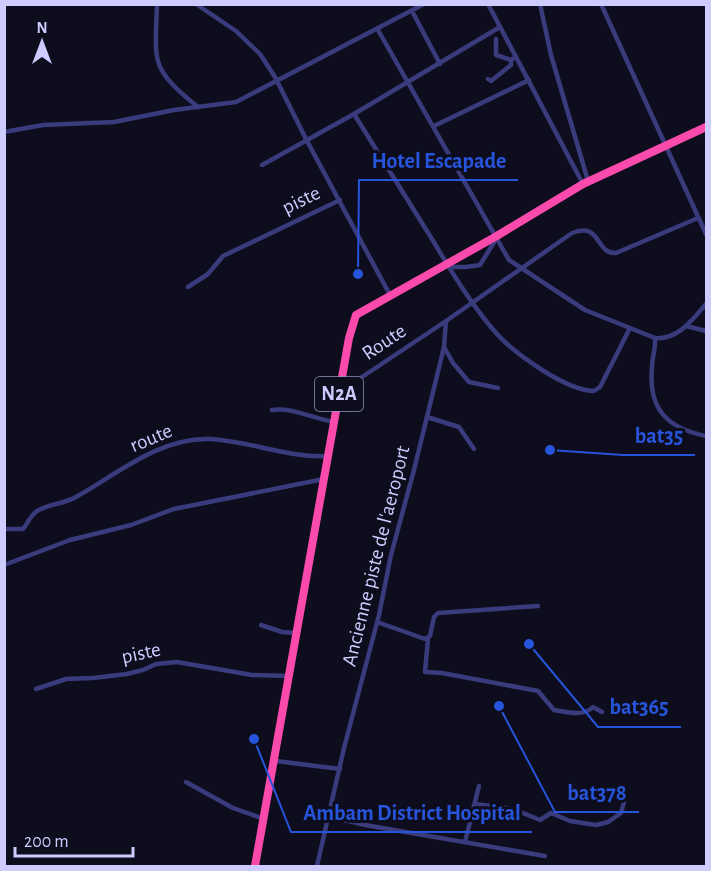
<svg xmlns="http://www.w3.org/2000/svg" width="711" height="871" viewBox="0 0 711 871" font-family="'Alegreya Sans',sans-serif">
<rect width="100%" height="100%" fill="#0e0d1e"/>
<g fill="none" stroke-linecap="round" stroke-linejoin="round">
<!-- street -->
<g stroke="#393b7c" stroke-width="4.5">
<path d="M157,4C155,64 150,68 198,107"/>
<path d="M196,4L236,31L260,54L275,77L307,141L390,295"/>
<path d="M488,4L583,184"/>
<path d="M540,4L551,55L588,181"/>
<path d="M601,4L706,234"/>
<path d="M412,11L440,64"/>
<path d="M378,30L509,260L585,310L655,338C678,340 692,320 706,304"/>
<path d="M496,39V55L511,60"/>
<path d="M488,79L491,81L511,65V60L516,57"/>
<path d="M354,114C380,156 406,198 432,239C451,271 472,306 497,334C515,354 567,391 594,391L600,387L630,328"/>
<path d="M434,126L529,80"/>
<path d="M4,132L43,125L114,122L174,110L236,102L424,4"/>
<path d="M262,165L354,114L500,27"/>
<path d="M449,267H466L480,265L496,239"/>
<path d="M188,287L208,274L223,256L340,200"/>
<path d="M686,326L706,331"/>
<path d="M655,338C656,348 652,357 652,367C648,408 666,428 706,436"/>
<path d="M444,347L453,363L469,382L498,388"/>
<path d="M341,391L446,321"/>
<path d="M272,410C292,407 314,419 334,422"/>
<path d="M427,417L459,427L474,449"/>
<path d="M4,529H23C28,523 30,516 37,511C48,504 64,504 76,497C117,474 160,437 210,439C250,441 287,458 328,456"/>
<path d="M4,565L70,540L131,525L174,509L324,479"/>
<path d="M377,622L425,639L430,636L434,617L438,613L538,606"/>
<path d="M261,625L282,632L296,633"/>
<path d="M428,639L425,672L442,673L538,691L554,710C567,712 583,717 593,707L602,712"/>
<path d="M36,689L66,679L93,678L127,674L143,670L156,664L177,662L252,675L290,676"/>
<path d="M276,761L340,769"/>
<path d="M186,782L233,808L264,819"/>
<path d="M475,804L513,809L540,820L551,813L570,821L596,825L608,822L621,813L625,798"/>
<path d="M328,816L365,825L545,856"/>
<path d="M465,842L479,786"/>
<path d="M317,866L344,748L379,615L391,555L414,470L444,347L446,321L572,233C601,221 595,254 616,253L698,218"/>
</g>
<!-- highway -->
<path stroke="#fa4aab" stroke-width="8" d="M255,866L349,338L356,315L495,237L583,184L706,127"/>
</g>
<g text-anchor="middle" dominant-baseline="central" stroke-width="6" stroke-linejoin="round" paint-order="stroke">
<!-- shield labels -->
<rect fill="#0e0d1e" stroke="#9492bb" stroke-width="1.5" x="315" y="377" width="48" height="34" rx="4.5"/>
<g font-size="20" font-weight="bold" fill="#cecbfe">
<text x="339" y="394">N2A</text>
</g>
<!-- street labels -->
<g font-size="21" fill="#cecbfe" stroke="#0e0d1e">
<text transform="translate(301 200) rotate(-26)">piste</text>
<text transform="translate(384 342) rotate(-34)">Route</text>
<text transform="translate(151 438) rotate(-23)">route</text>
<text transform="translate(376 556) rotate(-76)">Ancienne piste de l'aeroport</text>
<text transform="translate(141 653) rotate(-12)">piste</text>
</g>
</g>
<!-- callouts -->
<path fill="none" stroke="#2654da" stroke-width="2" d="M358 274L359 180H518M550 450L623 455H695M529 644L598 727H681M499 706L555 812H639M254 739L291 832H532"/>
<g fill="#2654da" stroke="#0e0d1e" stroke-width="2">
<circle cx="358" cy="274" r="6"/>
<circle cx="550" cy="450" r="6"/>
<circle cx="529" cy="644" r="6"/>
<circle cx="499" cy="706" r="6"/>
<circle cx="254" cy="739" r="6"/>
</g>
<g font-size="22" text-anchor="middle" font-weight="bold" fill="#2654da" stroke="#0e0d1e" stroke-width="6" stroke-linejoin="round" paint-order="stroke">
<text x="439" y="168">Hotel Escapade</text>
<text x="659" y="443">bat35</text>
<text x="639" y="714">bat365</text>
<text x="597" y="800">bat378</text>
<text x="412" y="820">Ambam District Hospital</text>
</g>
<!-- border -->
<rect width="711" height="871" fill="none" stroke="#cecbfe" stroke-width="12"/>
<!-- north arrow -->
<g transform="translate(42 42)" stroke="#0e0d1e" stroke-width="4.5" paint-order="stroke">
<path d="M0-4.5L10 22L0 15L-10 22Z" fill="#cecbfe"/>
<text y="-9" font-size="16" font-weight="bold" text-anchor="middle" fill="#cecbfe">N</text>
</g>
<!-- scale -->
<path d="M15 847v9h118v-9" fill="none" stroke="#cecbfe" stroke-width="3"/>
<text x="24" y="847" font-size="18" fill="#cecbfe" stroke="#0e0d1e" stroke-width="4.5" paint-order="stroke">200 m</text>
</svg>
